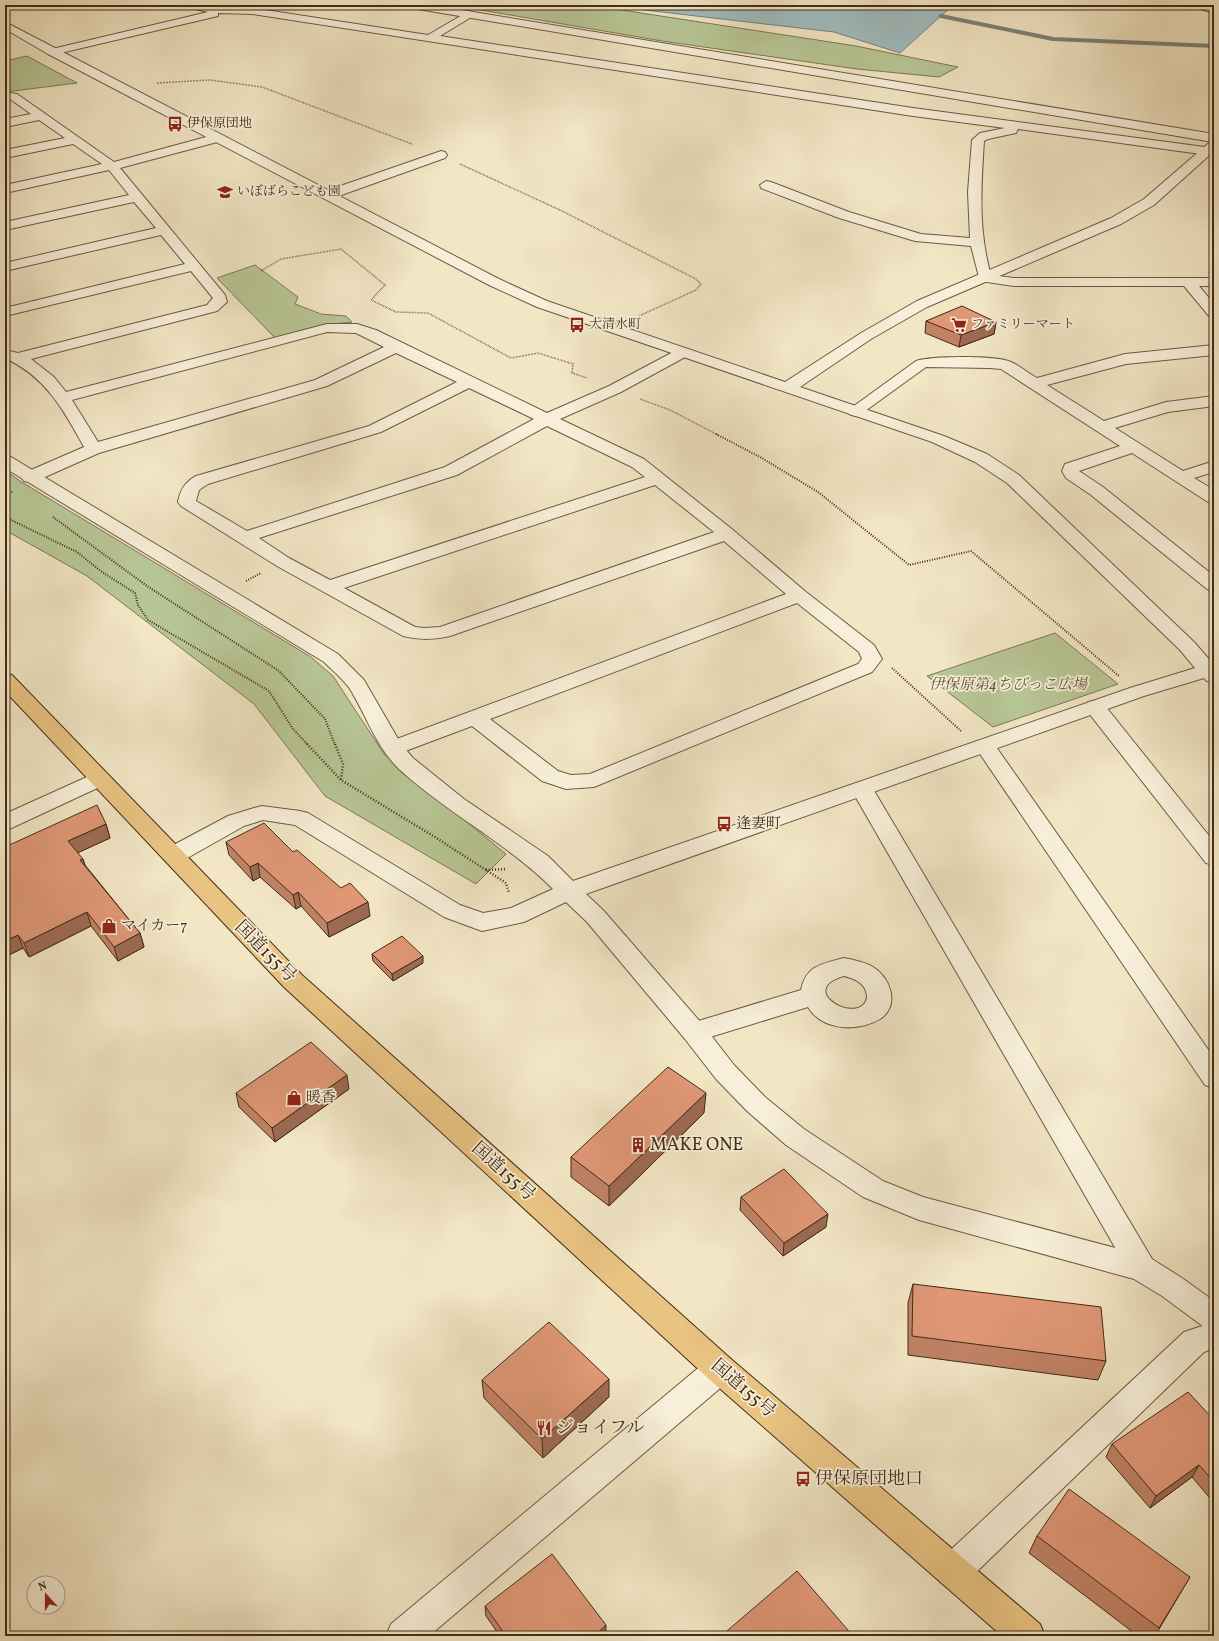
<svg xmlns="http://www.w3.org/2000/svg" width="1219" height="1641" viewBox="0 0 1219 1641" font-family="Vollkorn,'Noto Serif JP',serif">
<rect width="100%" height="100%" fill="#f2e6c5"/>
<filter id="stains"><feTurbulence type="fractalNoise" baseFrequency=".005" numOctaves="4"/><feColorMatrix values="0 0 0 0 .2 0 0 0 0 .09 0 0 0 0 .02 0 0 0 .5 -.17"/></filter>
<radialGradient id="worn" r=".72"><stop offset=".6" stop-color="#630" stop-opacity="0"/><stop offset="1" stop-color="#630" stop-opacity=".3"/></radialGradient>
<!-- green -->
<g fill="#b8c696" stroke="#7d7956">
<path d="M452,5H589L856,46L958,67L939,77L857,69L662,41Z"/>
<path d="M27,56L77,83L5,92V61Z"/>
<path d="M255,265L298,297L295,304L321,314L346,316L352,322L325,325L275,338L217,278Z"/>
<path d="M5,470L20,481L311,657L333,676L384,754L506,854L476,884L325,796L254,704L87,576L5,530Z"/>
<path d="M1055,633L1118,684L993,727L927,676Z"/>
</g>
<!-- water -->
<path fill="#a0bdc0" stroke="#7a837c" d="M612,5H953L900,53L834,32L610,6Z"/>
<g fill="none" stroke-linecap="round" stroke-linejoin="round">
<!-- stream -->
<path stroke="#7a837c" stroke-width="4" d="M941,16L1053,39L1214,46"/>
<defs>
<g id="minor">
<path d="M186,5L253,8L428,35L469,11L474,14L473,16L440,36L913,108L1212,148L1214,151L1208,155L1018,129L1016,133L988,139L984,141C981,187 978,231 991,275L1014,278H1214V286H1199L1214,304V317L1209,316L1184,286H1014L980,281L971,246L915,241L839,218L761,188L760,185L766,181L771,182L849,212L921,234L970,238L968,192L972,140L980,133L1005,128L913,116L253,14L218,13V16L52,55L47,52L52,49L208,12L187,7Z"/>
<path d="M1192,5L1214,7V13L1193,7Z"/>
<path d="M5,92L17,94L114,162L217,134L223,138L221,141L120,168L225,295L227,302L217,311L31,359L54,377L66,392L327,324H357L376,330L547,413L609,386L677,350H687L690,353L687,356L621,392L560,419L644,459L733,530L806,592L874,645L882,659L872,672L594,787L566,789L542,781L472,726L400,753L393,755L386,753L383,748L386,743L786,594L724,541L450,636C434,640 419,640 403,636L277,566L181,506L178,502C180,490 185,482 196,476L369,426L457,382L396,353L327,386L99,453L36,481L30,482L24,481L21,477L24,473L84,447C63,409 46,377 5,358V350L18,353L207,305L213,298L191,271L5,316V308L185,264L161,235L5,271V263L156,228L134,202L5,230V222L129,195L109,170L5,193V185L102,164L73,144L5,158V150L65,138L39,120L5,127V119L31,114L10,99L5,98ZM327,332L356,333L384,347L315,380L98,442L72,400ZM469,388L534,419L445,467L247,531L196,501L199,490L208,484L381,432ZM547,426L632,467L645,477L330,580L289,558L259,538L457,475ZM655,485L714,532L440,627L424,628L415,627L344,588ZM797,603L859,652L862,659L858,664L590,774L571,775L558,771L490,719Z"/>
<path d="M441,151L445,152L447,155L445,158L333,198L328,199L322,195L323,192Z"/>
<path d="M1214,345V355L1126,364L1047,385L1104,421L1166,402L1214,396V406L1168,412L1115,428L1183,471L1214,461V472L1194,478L1214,490V503L1208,502L1132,453L1079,471L1103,487L1214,576V591L1207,589L1091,495L1066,478L1062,471L1065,464L1120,446L1001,369L990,368L926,367L861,414L855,416L849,414L847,411L916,361C931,356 996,355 1011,362C1020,366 1028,373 1037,378L1125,354Z"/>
<path d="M1095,701L1102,702L1214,842V865L1206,863L1088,712L1085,707L1088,702Z"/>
<path d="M985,739L992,741L1214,1058V1088L1205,1085L978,751L975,746L978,741Z"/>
<path d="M98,772L106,774L109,779L106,784L5,831V814Z"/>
<path d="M862,782L870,784L873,789L1152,1259L1156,1268L1152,1277L1142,1281L1132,1277L851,789L854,784Z"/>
<path d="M844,958C854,960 865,962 873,967C891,978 900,1006 880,1019C858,1032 822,1031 808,1007L694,1042L685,1039L681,1032L685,1025L801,990C806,965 822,964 844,958ZM844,976C856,979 867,984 867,998C860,1027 794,990 844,976Z"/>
<path d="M1214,1322V1348L1204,1352L965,1583L953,1587L941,1583L937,1571L941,1559L1184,1332Z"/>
<path d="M720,1355L731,1359L735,1369L731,1379L429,1636H386L391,1624L709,1359Z"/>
</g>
<path id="tertiary" d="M407,5H431L1214,134V151L1154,205L1121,224L927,307L871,339L800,387L944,436L987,454L1019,475L1194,642L1214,665V683L1207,681L1204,678L1144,696L586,894L603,910L703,1025L734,1065L765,1097L804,1129L883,1181L923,1197L1142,1255L1152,1259L1182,1278L1214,1301V1331L1204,1327L1162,1296L1134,1279L919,1220L863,1197L786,1145L747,1111L716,1079L685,1039L587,922L566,902L524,922L482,931L444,917L295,825L263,820L244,826L182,861L174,863L166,861L163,855L166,849L228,816L254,808L262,806L300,811L308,813L460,905L483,913L511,908L553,889C507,843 447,813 399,769C376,747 366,715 350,689C343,679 332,670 324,662L5,468V456L11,457L338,654L364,680L401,744L413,758L464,799L548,856L573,881L1130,688L1195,668L1180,650L1007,483L975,462L932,442L537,307L489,285L48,54L5,29V22L499,279L547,301L785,382L861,333L917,301L1111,218L1144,199L1210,142H1213L412,8Z"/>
<path id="trunk" d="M5,673L12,675L302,975L731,1359L1040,1624L1045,1636H1002L709,1379L284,987L5,691Z"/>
</defs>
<!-- minor casing -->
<use href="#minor" stroke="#6e5a42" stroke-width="2"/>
<!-- tertiary casing -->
<use href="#tertiary" stroke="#6e5a42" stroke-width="2"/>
<!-- trunk casing -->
<use href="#trunk" stroke="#422c17" stroke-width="2"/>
<!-- path-far2 -->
<g stroke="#422c17" stroke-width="1.5" stroke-dasharray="0.5 1" stroke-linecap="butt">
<path d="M157,83L210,80L262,87L412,144"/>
<path d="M460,164L560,210L696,279L701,284L696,290L639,316"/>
<path d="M261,271L281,259L341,249L385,285L371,300L396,312L428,313L511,358L538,353L573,364L572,373L587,378"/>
<path d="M640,399L670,410L718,435"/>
</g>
<!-- path-far1 -->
<g stroke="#422c17" stroke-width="2" stroke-dasharray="1 1.5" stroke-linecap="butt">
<path d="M716,434L760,457L818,492L909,565L971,551L1119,676"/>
<path d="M5,488L13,493"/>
<path d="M5,511L11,520L77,552L102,572L135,593L138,605L148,620L269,691L293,729L308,745"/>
<path d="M53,517L147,586L279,671L325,719L335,745"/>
<path d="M246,581L261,573"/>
<path d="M892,668L961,731"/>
</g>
<!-- path -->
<g stroke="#422c17" stroke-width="2.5" stroke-dasharray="1 2" stroke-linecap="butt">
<path d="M307,744L341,780L435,837L506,883L509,893"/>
<path d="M335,744L343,764L341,780"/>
<path d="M486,870L507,869"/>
</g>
<!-- minor -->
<use href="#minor" fill="#f7efd9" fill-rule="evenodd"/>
<!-- tertiary -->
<use href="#tertiary" fill="#f7efd9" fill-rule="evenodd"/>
<!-- trunk -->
<use href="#trunk" fill="#e9c382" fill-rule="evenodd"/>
</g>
<!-- wall -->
<g fill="#c08265" stroke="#422c17">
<path d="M926,321L996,322L994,334L959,347L925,333Z"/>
<path d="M106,824L110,838L77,853L83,859L85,865L140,933L144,947L118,961L91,926L29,957L23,948L5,957V847Z"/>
<path d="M226,842L293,852L370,916L329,937L301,906L296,909L260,877L253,881L229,855Z"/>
<path d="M372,954L423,963L393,981L373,961Z"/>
<path d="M349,1089L275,1142L239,1107L236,1093Z"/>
<path d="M704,1113L609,1206L571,1177V1157Z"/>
<path d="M741,1197L826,1227L783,1256L740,1210Z"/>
<path d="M913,1284L1106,1361L1098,1380L908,1355V1303Z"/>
<path d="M482,1380L609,1397L543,1458L484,1398Z"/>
<path d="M1214,1420V1493L1209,1497L1192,1477L1150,1508L1106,1457L1112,1444Z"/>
<path d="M1037,1536L1190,1577L1155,1636H1138L1029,1553Z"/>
<path d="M485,1606L607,1636H500L486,1616Z"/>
</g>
<!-- shaded-wall -->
<g fill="#9c6a53" stroke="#422c17">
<path d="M996,322L994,334L959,347L961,335Z"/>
<path d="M106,824L110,838L73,855L68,841Z"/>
<path d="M83,859L87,873L80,860Z"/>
<path d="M258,863L260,877L253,881L250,867Z"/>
<path d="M298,892L301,906L296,909L293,895Z"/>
<path d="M368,902L370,916L329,937L327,923Z"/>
<path d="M87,912L91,926L29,957L24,943Z"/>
<path d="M140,933L144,947L118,961L114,947Z"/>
<path d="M18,935L23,948L5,957V941Z"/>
<path d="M423,956V963L393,981L392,974Z"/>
<path d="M347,1075L349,1089L275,1142L272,1128Z"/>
<path d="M706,1093L704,1113L609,1206V1186Z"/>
<path d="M828,1214L826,1227L783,1256L784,1243Z"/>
<path d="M609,1379V1397L543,1458L542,1439Z"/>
<path d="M1199,1465L1192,1477L1150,1508L1156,1496Z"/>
<path d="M1214,1488V1493L1209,1497Z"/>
<path d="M606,1625V1636H594Z"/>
</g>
<!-- building -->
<g fill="#df9776" stroke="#422c17">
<path d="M962,306L996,322L961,335L926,321Z"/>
<path d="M97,805L106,824L68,841L83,859L80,860L140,933L114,947L87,912L24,943L18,935L5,941V847Z"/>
<path d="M264,823L293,852L297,850L341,888L350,883L368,902L327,923L298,892L293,895L258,863L250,867L226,842Z"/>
<path d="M402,936L423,956L392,974L372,954Z"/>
<path d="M311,1042L347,1075L272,1128L236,1093Z"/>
<path d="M668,1067L706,1093L609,1186L571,1157Z"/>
<path d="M784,1169L828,1214L784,1243L741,1197Z"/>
<path d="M913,1284L1101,1307L1106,1361L912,1336Z"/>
<path d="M549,1322L609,1379L542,1439L482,1380Z"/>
<path d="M1188,1392L1214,1420V1482L1199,1465L1156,1496L1112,1444Z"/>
<path d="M1069,1489L1190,1577L1159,1628L1037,1536Z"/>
<path d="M552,1554L606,1625L594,1636H506L485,1606Z"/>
<path d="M797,1571L853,1636H721Z"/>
</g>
<!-- icons -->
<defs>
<symbol id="bus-bare" viewBox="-9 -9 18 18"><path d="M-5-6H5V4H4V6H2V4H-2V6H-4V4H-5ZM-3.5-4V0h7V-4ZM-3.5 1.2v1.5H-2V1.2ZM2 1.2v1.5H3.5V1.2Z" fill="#8f2418" stroke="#f7efd9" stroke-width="2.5" paint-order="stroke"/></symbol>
<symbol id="school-bare" viewBox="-9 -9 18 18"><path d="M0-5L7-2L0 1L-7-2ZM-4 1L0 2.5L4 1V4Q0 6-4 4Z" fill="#8f2418" stroke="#f7efd9" stroke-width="2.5" paint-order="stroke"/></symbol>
<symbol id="supermarket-bare" viewBox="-9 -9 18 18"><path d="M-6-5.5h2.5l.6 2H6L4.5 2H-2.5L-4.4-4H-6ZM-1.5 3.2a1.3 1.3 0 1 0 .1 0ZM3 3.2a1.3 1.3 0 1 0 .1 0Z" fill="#8f2418" stroke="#f7efd9" stroke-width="2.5" paint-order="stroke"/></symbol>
<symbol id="shop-bare" viewBox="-9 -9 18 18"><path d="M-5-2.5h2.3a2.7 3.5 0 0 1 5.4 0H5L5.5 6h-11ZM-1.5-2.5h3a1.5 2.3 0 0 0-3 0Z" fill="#8f2418" stroke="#f7efd9" stroke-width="2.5" paint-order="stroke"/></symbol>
<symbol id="building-bare" viewBox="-9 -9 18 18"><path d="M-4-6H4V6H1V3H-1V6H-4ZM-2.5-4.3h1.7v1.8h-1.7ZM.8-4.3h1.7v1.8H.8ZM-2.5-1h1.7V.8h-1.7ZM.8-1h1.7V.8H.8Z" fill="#8f2418" stroke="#f7efd9" stroke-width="2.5" paint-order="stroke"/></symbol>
<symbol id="restaurant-bare" viewBox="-9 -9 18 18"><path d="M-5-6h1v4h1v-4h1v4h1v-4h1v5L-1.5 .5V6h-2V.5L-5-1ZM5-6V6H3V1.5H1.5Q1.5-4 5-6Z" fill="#8f2418" stroke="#f7efd9" stroke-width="2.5" paint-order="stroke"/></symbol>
</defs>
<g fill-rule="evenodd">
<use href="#bus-bare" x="164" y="113" width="22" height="22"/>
<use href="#school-bare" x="214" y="181" width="22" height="22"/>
<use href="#bus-bare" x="566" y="314" width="22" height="22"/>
<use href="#supermarket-bare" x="948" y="314" width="22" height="22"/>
<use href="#bus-bare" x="713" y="813" width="22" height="22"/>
<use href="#shop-bare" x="98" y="915" width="22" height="22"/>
<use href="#shop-bare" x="283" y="1087" width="22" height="22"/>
<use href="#building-bare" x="627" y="1134" width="22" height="22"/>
<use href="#restaurant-bare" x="533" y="1417" width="22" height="22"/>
<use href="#bus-bare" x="792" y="1468" width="22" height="22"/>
</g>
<g text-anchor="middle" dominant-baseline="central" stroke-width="3.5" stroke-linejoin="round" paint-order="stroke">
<!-- far-poi labels -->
<g font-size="13" fill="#422c17" stroke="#f7efd9" text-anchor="start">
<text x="187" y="124">伊保原団地</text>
<text x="237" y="192">いぼばらこども園</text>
<text x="589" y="325">大清水町</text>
<text x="971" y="325">ファミリーマート</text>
</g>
<!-- park labels -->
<g font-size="15" font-style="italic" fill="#605237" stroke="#f7efd9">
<text x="1008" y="685">伊保原第4ちびっこ広場</text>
</g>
<!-- poi labels -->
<g font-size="15" fill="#422c17" stroke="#f7efd9" text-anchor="start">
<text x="736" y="824">逢妻町</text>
<text x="121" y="926">マイカー7</text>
<text x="306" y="1098">暖香</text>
</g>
<!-- near-street labels -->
<g font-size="18" fill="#422c17" stroke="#f7efd9">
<text transform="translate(265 952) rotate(45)">国道155号</text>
<text transform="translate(503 1172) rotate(42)">国道155号</text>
<text transform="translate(743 1389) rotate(41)">国道155号</text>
</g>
<!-- near-poi labels -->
<g font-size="18" fill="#422c17" stroke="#f7efd9" text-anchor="start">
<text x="650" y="1145">MAKE ONE</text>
<text x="556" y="1428">ジョイフル</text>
<text x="815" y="1479">伊保原団地口</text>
</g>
</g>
<!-- margin -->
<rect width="1219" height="1641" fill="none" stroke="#f2e6c5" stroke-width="20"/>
<rect x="6" y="6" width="1207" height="1629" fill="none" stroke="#422c17" stroke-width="2"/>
<rect x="10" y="10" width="1199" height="1621" fill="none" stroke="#422c17"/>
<!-- north arrow -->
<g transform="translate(46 1595) rotate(339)"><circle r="19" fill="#f7efd9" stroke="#afa18b"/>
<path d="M0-3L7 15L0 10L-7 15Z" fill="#8f2418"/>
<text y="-6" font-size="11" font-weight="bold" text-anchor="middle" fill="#422c17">N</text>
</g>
<rect width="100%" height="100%" filter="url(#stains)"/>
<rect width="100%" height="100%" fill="url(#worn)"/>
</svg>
